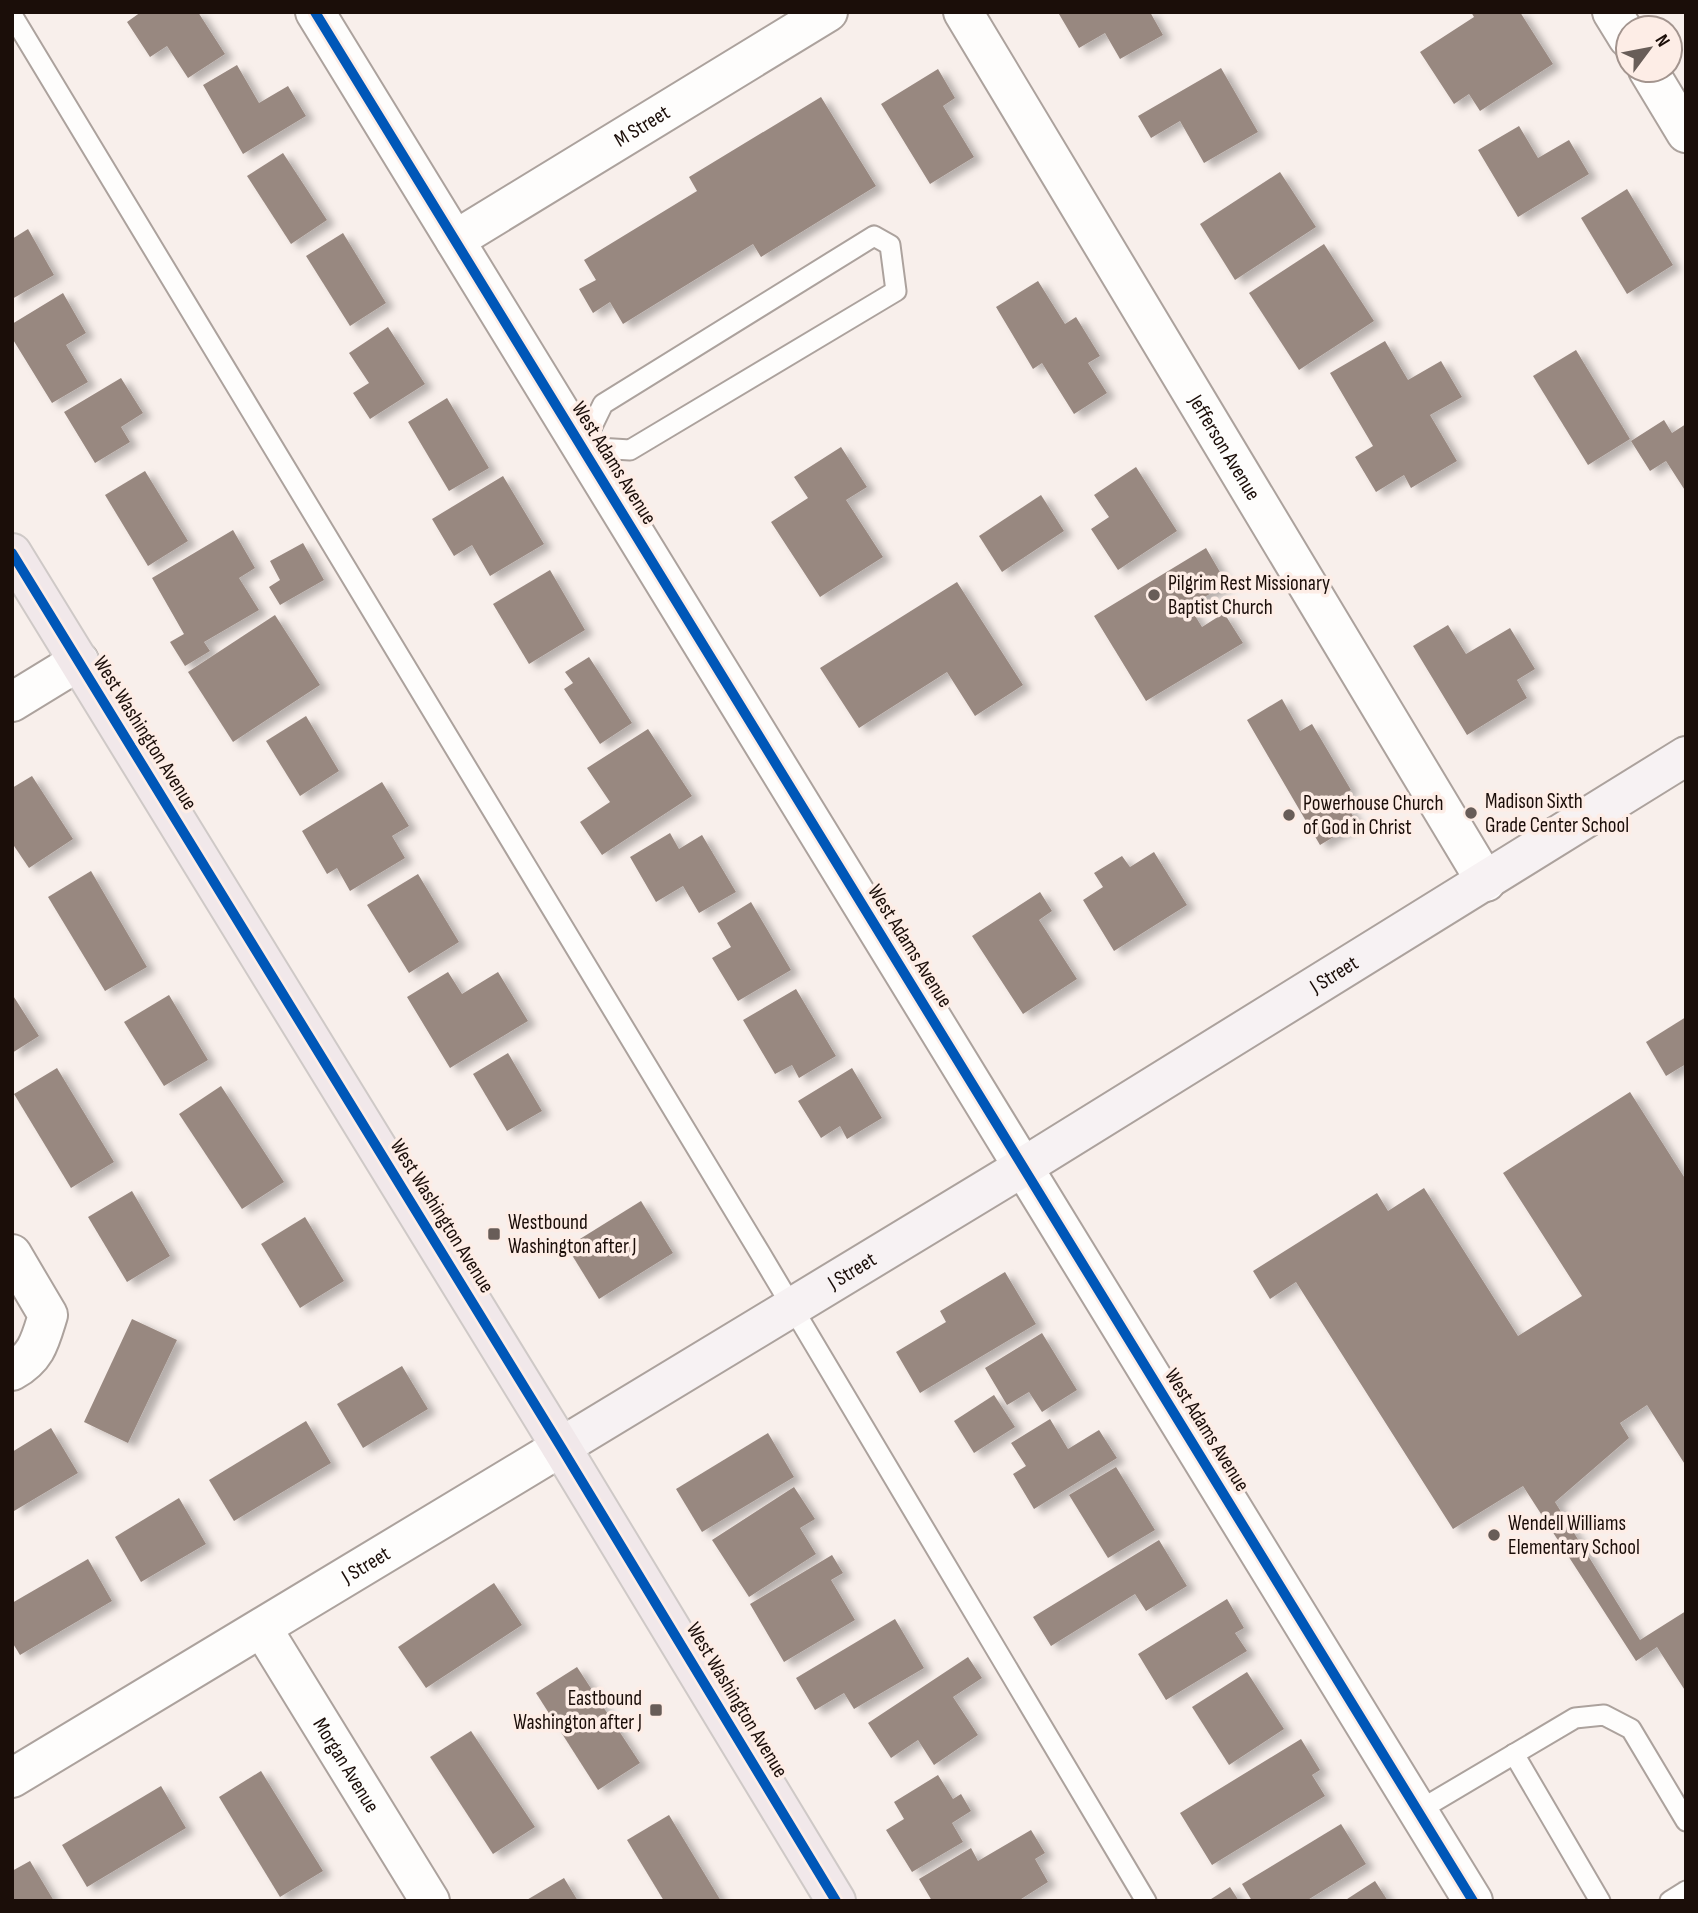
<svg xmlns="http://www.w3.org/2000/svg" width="1698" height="1913" viewBox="0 0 1698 1913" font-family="'Sofia Sans Condensed',sans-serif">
<defs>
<filter id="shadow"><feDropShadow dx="8" dy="4.5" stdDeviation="3.5" flood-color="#0004"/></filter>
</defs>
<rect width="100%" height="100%" fill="#f8efeb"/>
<!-- building -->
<g fill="#988880" filter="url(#shadow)">
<path d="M141,12H198L225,54L188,78L167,46L150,57L127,22Z"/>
<path d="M1062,12H1150L1163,35L1120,59L1105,33L1079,48L1059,14Z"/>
<path d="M1471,12H1520L1553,64L1480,111L1469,94L1454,104L1420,52L1474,17Z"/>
<path d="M237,65L259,103L288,86L306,116L243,154L203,85Z"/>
<path d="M1221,68L1258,132L1204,163L1180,121L1151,138L1138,116Z"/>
<path d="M938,69L955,98L943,106L974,157L930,184L881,104Z"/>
<path d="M821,97L876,186L761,257L753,244L623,324L610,302L593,313L579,289L596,280L584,260L697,191L689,177Z"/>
<path d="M1519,126L1538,158L1569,140L1589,174L1518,217L1478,150Z"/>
<path d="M283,153L327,220L291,244L247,176Z"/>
<path d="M1280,172L1316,227L1235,280L1200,224Z"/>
<path d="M1627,189L1673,265L1627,294L1581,218Z"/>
<path d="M28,229L54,275L12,299V239Z"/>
<path d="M343,233L386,303L350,326L306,256Z"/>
<path d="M1324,244L1374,321L1299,370L1249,293Z"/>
<path d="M1038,281L1065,324L1076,317L1100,356L1088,363L1107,393L1074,414L1042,363L1033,369L996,307Z"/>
<path d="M63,293L86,333L66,345L88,382L52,403L12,338V324Z"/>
<path d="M388,327L425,384L370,419L353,393L369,383L349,353Z"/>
<path d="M1385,341L1408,380L1441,361L1462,397L1430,415L1457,461L1411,488L1404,475L1376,492L1355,457L1373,446L1330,373Z"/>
<path d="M1576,350L1630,439L1588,465L1533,376Z"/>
<path d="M121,378L143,413L121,427L130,442L95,463L64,412Z"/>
<path d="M447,398L489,468L449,491L408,422Z"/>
<path d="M1664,420L1672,433L1686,424V492L1666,461L1650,471L1631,441Z"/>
<path d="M841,447L867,487L846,500L883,557L820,597L771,522L808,498L794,477Z"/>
<path d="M1136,467L1177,531L1118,570L1091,529L1109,517L1094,495Z"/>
<path d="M145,471L188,541L148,566L105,495Z"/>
<path d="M503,476L544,544L490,576L472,545L454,556L432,519Z"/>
<path d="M1041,495L1064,531L1002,572L979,536Z"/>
<path d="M233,530L255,568L239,578L259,610L204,642L210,651L185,666L170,642L184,634L152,578Z"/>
<path d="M303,543L324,580L280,605L269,587L280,580L270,561Z"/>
<path d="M1206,548L1227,584L1189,606L1202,627L1224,613L1243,643L1146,701L1094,616Z"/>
<path d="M550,570L585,630L529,664L493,604Z"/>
<path d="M957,582L1023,685L975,716L947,672L859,728L820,668Z"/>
<path d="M275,615L320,685L233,742L188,672Z"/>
<path d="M1448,625L1466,654L1510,628L1535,669L1517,680L1527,698L1467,735L1413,646Z"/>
<path d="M589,657L632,723L600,744L564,689L573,683L565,672Z"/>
<path d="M1282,699L1300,731L1312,724L1351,790L1341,796L1357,823L1320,845L1247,720Z"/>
<path d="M306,716L339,771L300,796L266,741Z"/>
<path d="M648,729L692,796L602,855L580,822L610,802L587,768Z"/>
<path d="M32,776L73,839L29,868L12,843V788Z"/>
<path d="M382,782L409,826L392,836L405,858L350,891L337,868L327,874L302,831Z"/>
<path d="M670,833L679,849L702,835L736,892L699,913L683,886L656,902L630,857Z"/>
<path d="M1154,852L1187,905L1114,951L1083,900L1103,887L1094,873L1122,856L1130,867Z"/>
<path d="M91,871L147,967L105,991L48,897Z"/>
<path d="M418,874L459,942L409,973L367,905Z"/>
<path d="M1040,892L1052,911L1039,920L1077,979L1023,1014L972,936Z"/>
<path d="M751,902L791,970L738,1001L712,958L731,947L717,923Z"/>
<path d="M448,972L462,994L498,972L528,1021L450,1068L407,997Z"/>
<path d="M796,989L836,1056L799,1078L792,1065L775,1074L743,1020Z"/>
<path d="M12,994L39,1036L12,1053Z"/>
<path d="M169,995L208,1060L164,1086L124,1022Z"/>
<path d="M1686,1017V1064L1666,1076L1646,1042Z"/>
<path d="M508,1053L542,1111L507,1131L473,1074Z"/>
<path d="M57,1068L114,1162L71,1188L14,1094Z"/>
<path d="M852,1068L882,1118L847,1139L840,1126L821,1138L798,1101Z"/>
<path d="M221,1086L284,1182L242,1209L179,1114Z"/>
<path d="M1630,1092L1686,1180V1466L1647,1405L1620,1423L1629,1438L1555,1502L1640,1640L1686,1611V1692L1657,1647L1636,1661L1523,1486L1453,1529L1296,1282L1270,1299L1253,1271L1377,1193L1388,1211L1424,1188L1518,1336L1582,1296L1503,1173Z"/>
<path d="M132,1191L170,1256L127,1282L88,1217Z"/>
<path d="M641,1201L673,1253L599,1299L567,1247Z"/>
<path d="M305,1217L344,1281L300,1308L261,1244Z"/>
<path d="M1005,1272L1036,1324L920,1393L896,1352L946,1322L940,1311Z"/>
<path d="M132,1319L177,1340L128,1443L84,1422Z"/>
<path d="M1042,1333L1077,1390L1042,1412L1029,1392L1007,1405L985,1368Z"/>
<path d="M402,1366L428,1409L363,1448L337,1404Z"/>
<path d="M994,1395L1015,1427L974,1453L954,1421Z"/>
<path d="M1050,1419L1068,1449L1099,1430L1117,1458L1034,1509L1013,1474L1026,1466L1011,1443Z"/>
<path d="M306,1421L331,1463L234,1521L209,1480Z"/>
<path d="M51,1428L78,1473L14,1511L12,1452Z"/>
<path d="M768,1433L794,1477L702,1532L676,1489Z"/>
<path d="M1116,1467L1155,1530L1108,1558L1069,1495Z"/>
<path d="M794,1487L815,1519L800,1528L816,1554L749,1597L712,1540Z"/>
<path d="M179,1498L206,1544L141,1582L115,1537Z"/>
<path d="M1159,1540L1187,1586L1146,1611L1135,1594L1051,1646L1033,1617Z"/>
<path d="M832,1555L843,1573L831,1580L855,1620L784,1662L750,1604Z"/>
<path d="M88,1559L112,1601L20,1655L12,1642V1603Z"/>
<path d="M494,1583L522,1625L426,1688L398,1647Z"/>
<path d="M1227,1599L1244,1628L1235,1633L1247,1651L1166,1700L1138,1654Z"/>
<path d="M895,1619L924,1668L854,1709L844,1693L815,1710L796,1678Z"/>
<path d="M968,1657L982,1678L953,1697L978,1735L934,1765L918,1740L891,1758L868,1723Z"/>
<path d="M577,1667L640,1763L598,1790L536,1693Z"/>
<path d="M1247,1672L1284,1729L1229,1765L1192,1707Z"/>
<path d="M471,1731L535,1827L493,1854L430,1757Z"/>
<path d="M1301,1739L1320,1770L1312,1775L1325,1796L1212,1865L1180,1813Z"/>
<path d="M261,1771L323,1871L280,1897L219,1797Z"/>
<path d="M938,1775L953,1799L961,1794L971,1811L952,1823L963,1842L912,1872L886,1830L904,1819L894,1802Z"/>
<path d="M161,1786L186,1828L87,1887L62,1845Z"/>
<path d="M669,1815L721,1901H664L627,1840Z"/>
<path d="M1341,1824L1366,1864L1306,1901H1252L1242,1884Z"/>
<path d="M1031,1830L1045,1853L1035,1859L1048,1882L1018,1901H932L919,1879L971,1848L978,1861Z"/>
<path d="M30,1861L54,1901H12V1871Z"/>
<path d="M564,1878L578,1901H525Z"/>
<path d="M1375,1881L1388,1901H1344Z"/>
<path d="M1230,1887L1239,1901H1208Z"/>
</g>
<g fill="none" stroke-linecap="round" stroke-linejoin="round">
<defs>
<g id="lane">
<path d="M12,15L760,1253L1146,1901"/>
<path d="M874,236L890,245L896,291L630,450L582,447L603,404Z"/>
<path d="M1514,1754L1600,1901"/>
<path d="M1418,1811L1575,1718L1604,1715L1631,1729L1686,1821"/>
<path d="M1670,1901L1686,1891"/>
</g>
<g id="street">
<path d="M315,12L1473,1901"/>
<path id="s1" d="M963,12L1486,882"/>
<path d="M1612,12L1628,38"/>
<path d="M1648,70L1686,133"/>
<path id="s2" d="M455,240L828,12"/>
<path d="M12,702L79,661"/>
<path d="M12,1254L48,1315C40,1341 37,1357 12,1371"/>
<path id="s3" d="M262,1628L430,1901"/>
<path id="s4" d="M12,1778L561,1447"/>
</g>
<g id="secondary">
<path id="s5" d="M561,1447L1023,1167L1686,756"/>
</g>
<path id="primary" d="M12,553L561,1447L836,1901"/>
</defs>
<!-- lane casing -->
<use href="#lane" stroke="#aca29d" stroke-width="23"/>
<!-- street casing -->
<use href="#street" stroke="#aca29d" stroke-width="42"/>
<!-- secondary casing -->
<use href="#secondary" stroke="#aca29d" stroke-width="42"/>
<!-- primary casing -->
<use href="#primary" stroke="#cfc9c7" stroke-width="42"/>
<!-- lane -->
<use href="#lane" stroke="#fefdfc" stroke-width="19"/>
<!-- street -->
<use href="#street" stroke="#fefdfc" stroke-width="38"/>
<!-- secondary -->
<use href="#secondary" stroke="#f7f2f3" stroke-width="38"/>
<!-- primary -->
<use href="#primary" stroke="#f1e8ea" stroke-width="38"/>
<defs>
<g id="cycleway">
<path d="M315,12L1473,1901"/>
<path d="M12,553L561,1447L836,1901"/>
</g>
</defs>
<!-- cycleway casing -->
<use href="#cycleway" stroke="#fdede6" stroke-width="15"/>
<!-- cycleway -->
<use href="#cycleway" stroke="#0057b8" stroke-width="10"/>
</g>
<!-- markers -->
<g fill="#685d58" stroke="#fdede6" stroke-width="2.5">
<circle cx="1154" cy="595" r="7"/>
<circle cx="1471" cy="813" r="7"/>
<circle cx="1289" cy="815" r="7"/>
<rect x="487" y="1227" width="14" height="14" rx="3.5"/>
<circle cx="1494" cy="1535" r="7"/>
<rect x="649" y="1703" width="14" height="14" rx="3.5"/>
</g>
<g text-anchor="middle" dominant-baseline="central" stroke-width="7" stroke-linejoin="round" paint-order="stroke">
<!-- street labels -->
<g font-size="21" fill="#1b0e09" stroke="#fdede6">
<text stroke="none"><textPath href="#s2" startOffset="219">M Street</textPath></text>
<text stroke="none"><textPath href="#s1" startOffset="508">Jefferson Avenue</textPath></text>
<text transform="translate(614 463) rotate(58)">West Adams Avenue</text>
<text transform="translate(145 733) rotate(58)">West Washington Avenue</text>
<text transform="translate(910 946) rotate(58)">West Adams Avenue</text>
<text stroke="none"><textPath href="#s5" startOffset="906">J Street</textPath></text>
<text transform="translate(442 1216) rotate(58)">West Washington Avenue</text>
<text stroke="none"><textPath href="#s5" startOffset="340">J Street</textPath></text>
<text transform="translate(1207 1430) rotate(58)">West Adams Avenue</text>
<text stroke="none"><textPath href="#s4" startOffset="413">J Street</textPath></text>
<text transform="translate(737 1700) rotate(59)">West Washington Avenue</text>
<text stroke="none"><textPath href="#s3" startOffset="161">Morgan Avenue</textPath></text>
</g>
<!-- poi labels -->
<g font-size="21" fill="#1b0e09" stroke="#fdede6" text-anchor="start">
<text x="1168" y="583">Pilgrim Rest Missionary<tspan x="1168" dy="24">Baptist Church</tspan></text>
<text x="1485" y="801">Madison Sixth<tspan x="1485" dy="24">Grade Center School</tspan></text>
<text x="1303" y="803">Powerhouse Church<tspan x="1303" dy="24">of God in Christ</tspan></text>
<text x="508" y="1222">Westbound<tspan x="508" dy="24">Washington after J</tspan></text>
<text x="1508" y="1523">Wendell Williams<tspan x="1508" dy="24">Elementary School</tspan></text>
<text x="642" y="1698" text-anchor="end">Eastbound<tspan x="642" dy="24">Washington after J</tspan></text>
</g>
</g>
<!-- border -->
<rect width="1698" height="1913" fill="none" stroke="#1b0e09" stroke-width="28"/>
<!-- north arrow -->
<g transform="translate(1649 49) rotate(58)"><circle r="33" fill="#fdede6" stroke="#a3948e" stroke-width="2"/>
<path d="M0-5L12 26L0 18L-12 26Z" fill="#685d58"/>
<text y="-10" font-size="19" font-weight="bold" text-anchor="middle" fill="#1b0e09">N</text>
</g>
</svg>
